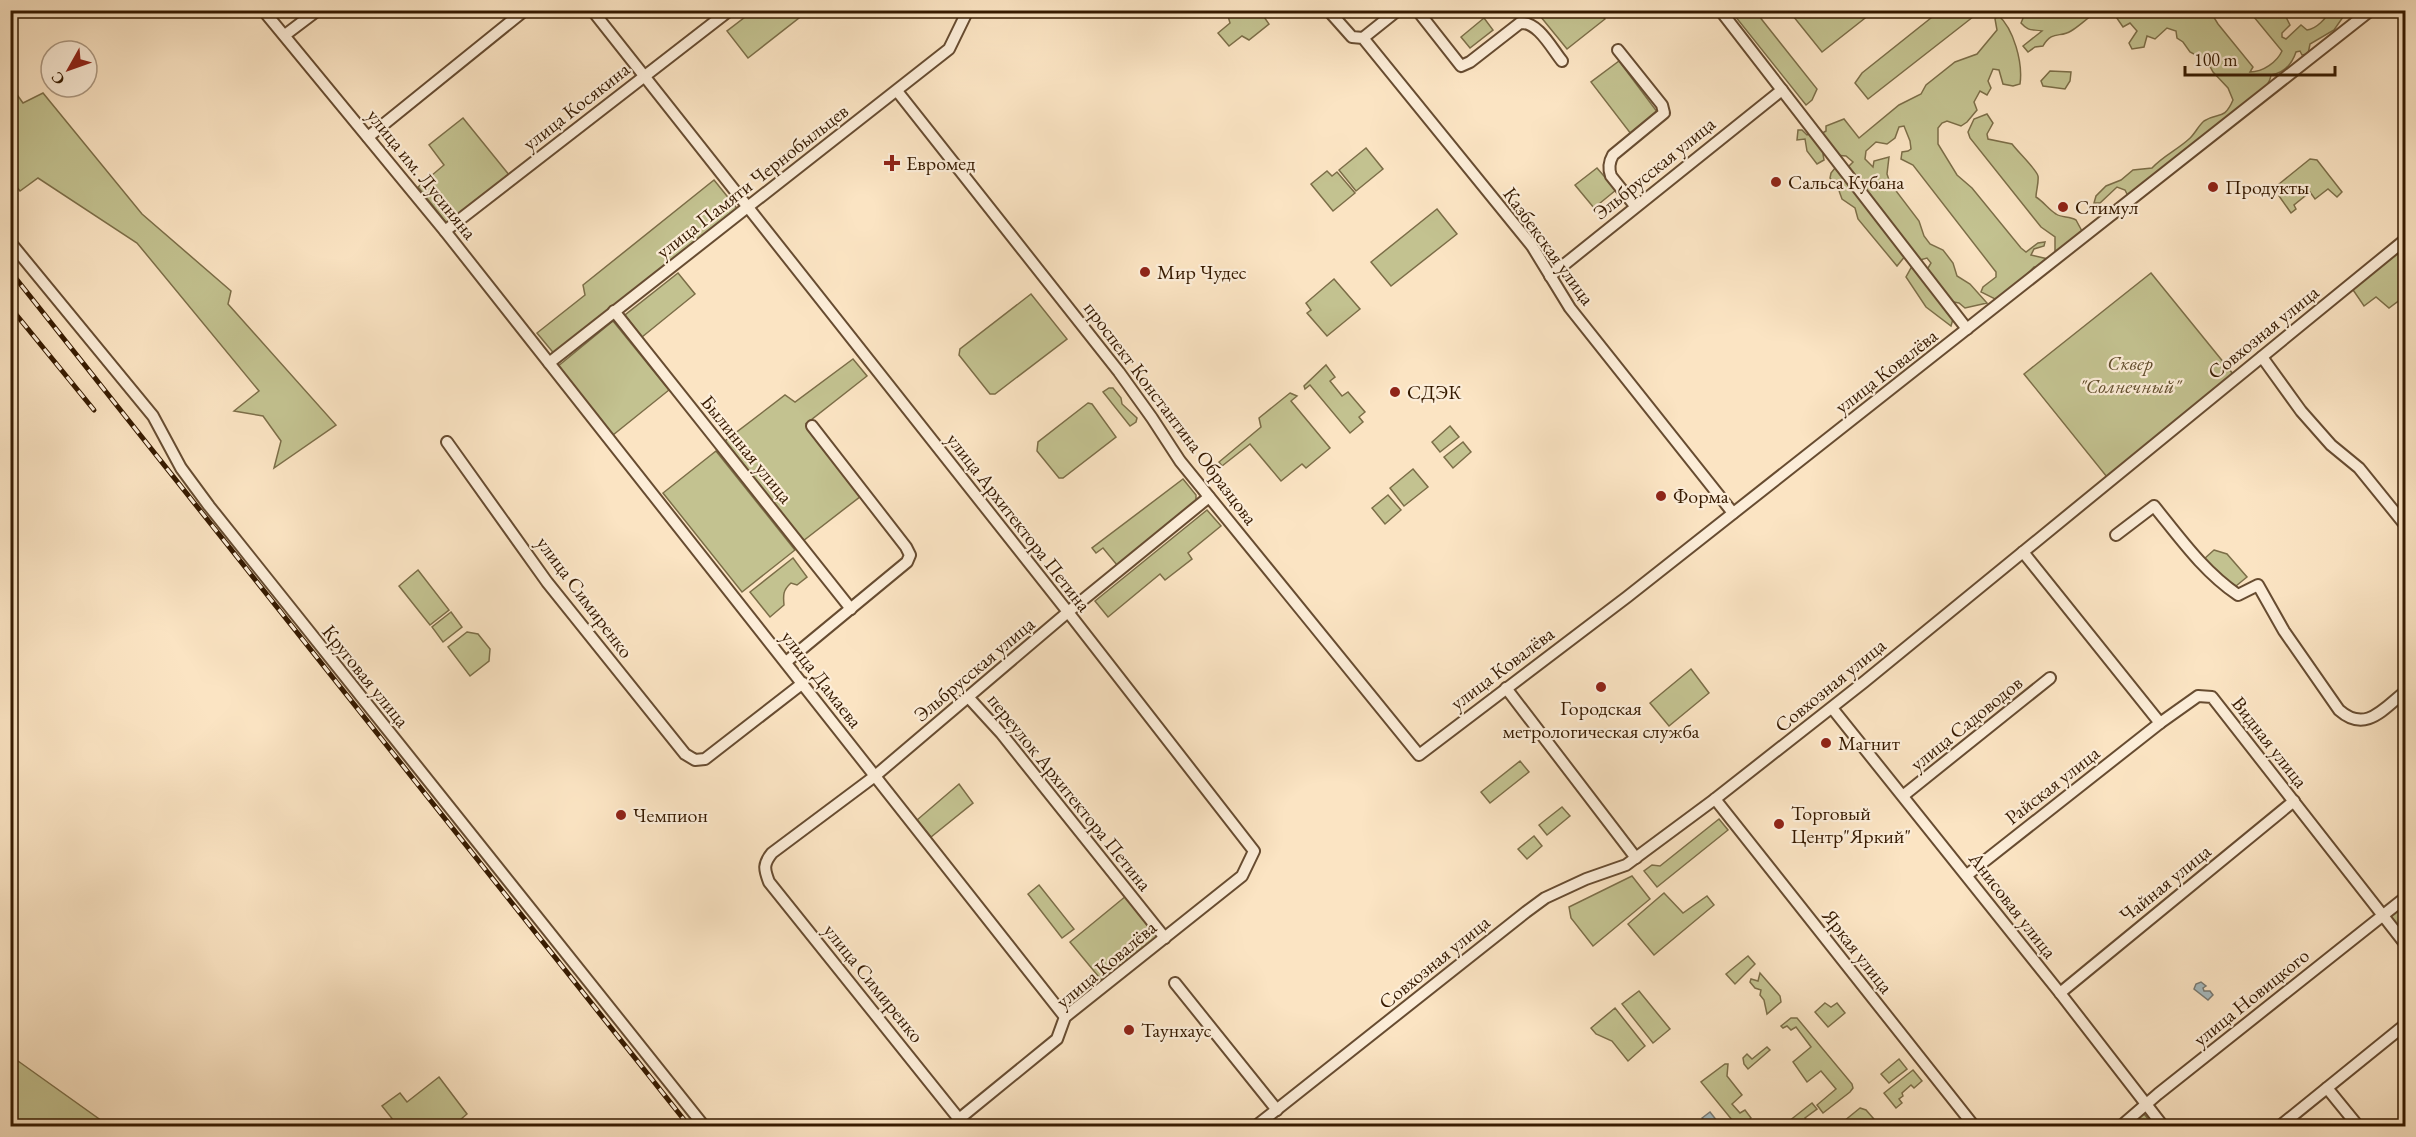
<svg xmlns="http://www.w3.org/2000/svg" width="2416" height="1137" viewBox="0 0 2416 1137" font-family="'EB Garamond',serif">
<rect width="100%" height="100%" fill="#fbe4c3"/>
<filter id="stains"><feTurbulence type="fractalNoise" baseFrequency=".00333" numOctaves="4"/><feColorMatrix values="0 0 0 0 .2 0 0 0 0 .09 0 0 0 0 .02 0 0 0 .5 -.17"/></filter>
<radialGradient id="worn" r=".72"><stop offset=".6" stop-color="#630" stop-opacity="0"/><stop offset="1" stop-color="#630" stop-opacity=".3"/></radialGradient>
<!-- green -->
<g fill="#c3c290" stroke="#7c6e48" stroke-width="1.5">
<path d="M1941,10L1976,11L1978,13L1868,99L1855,83L1862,73Z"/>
<path d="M2063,10L2090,11L2091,16C2084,21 2078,27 2071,31C2060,38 2052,30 2043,46L2035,47L2028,52L2023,46L2042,31C2032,29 2029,32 2021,23L2026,11Z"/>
<path d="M2150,10L2210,11L2218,24L2253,67L2250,72C2263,72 2277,62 2282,51L2249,11H2283L2290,25L2282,33V37L2286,39L2301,25L2307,30C2316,29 2327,18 2329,11H2360L2351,16L2343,17L2334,30L2310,44L2308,54L2302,55L2300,51L2296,52C2292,64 2284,73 2271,75C2269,94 2225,122 2210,135L2206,133L2131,196L2127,194L2125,190L2117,187L2100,203H2094L2096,196L2106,186L2121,180L2133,170L2152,168C2163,156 2177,150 2189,139C2195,134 2198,126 2204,121C2218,112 2224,121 2233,100L2228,88L2213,72L2207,61L2190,52L2183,42L2177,38L2176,31L2167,28L2155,39L2147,36L2144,47L2132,49L2129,43L2137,31L2130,23L2123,27L2112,11H2136L2138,14Z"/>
<path d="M753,11H802L804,14L748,58L727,31Z"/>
<path d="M1235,11H1260L1269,24L1249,40L1242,36L1229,46L1218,33L1230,23L1228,16Z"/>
<path d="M1536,11H1598L1605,19L1567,49Z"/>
<path d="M1731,11H1755L1817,89L1812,100L1806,105Z"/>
<path d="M1789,11H1874L1822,52Z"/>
<path d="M1998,15C2014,29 2023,63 2020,84L2013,86L2003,84L1999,70L1993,69L1988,81L1991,88L1987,95L1980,91L1974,102L1977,110L1967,122L1961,126L1947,121L1942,123L1938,128V144L1957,175L1972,188L2021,248L2026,252L2038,243L2045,242L2044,246L2034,249L2031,255L2048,259L2039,267H2034L2020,282L1995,299L1981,292L1983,287L1996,277V272L1913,165L1901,159L1902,152L1908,151L1911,149L1910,141L1904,126L1899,127L1895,138L1887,144L1876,142L1866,151L1865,159L1873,167L1874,161L1889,157L1887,174L1890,183L1919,221L1924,236L1930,244L1943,250L1953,263L1957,276L1970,284L1987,303L1965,308L1959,303L1948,301L1953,319L1951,326L1926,307L1906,277L1911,268L1925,273L1931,263L1927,258L1913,262L1906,255L1897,266L1858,219L1855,208L1842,199L1838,188L1830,178L1831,173L1839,163L1846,169L1853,162L1846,156L1823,154L1824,160L1817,164L1807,151L1805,139L1797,140L1798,130H1802L1807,135L1815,132L1819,135L1826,131V126L1844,119L1859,138L1899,105L1921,94L1926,85L1955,62L1977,54L1997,30L1995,19Z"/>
<path d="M1484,18L1493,30L1470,48L1461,37Z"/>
<path d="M1619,61L1658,113L1631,134L1591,82Z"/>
<path d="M2050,71L2071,72L2070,81L2065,89L2043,86L2041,81Z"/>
<path d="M13,89L23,103L43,93L142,214L231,291L228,304L336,425L274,468L281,441L263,416L234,411L259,391L137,243L38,178L20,191L11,180L10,91Z"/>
<path d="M1987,114L1993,123L1987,134L1988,139L2012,144C2018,152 2037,170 2038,176C2039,182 2036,191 2036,197C2044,202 2048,209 2056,214C2062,218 2069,216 2076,220L2083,233L2065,249L2055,251V237L2041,227L1970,138L1968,132L1974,119Z"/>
<path d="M463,118L510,176L449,226L418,187L444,165L429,145Z"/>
<path d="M1366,148L1383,169L1356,191L1339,170Z"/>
<path d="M2310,159L2317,160L2342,192L2337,197L2328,189L2315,199L2310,192L2294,205L2296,209L2291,213L2279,196V184Z"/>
<path d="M1597,168L1616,190L1594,208L1575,185Z"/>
<path d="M1327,171L1332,176L1337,172L1355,193L1333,211L1311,184Z"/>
<path d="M714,180L739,211L556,356L537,333L585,295L583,285Z"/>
<path d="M1437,209L1457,234L1391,286L1371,262Z"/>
<path d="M2405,247V296L2389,308L2376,297L2364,306L2351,287Z"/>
<path d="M678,273L695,294L642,337L625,315Z"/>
<path d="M2151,273L2233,374L2107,477L2024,374Z"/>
<path d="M1334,279L1360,309L1327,336L1307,313L1311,310L1306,303Z"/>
<path d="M1031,294L1067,339L995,394H990L959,355L960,349Z"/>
<path d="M613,321L669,390L613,435L557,367Z"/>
<path d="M853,359L867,376L806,424L861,496L803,541L725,441L785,395L795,402Z"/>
<path d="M1326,365L1335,377L1330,381L1342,396L1348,392L1365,412L1359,417L1363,422L1350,433L1310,385L1305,389L1304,386Z"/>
<path d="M1109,388H1113L1121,398L1122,404L1137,418L1136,422L1130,426L1103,392Z"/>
<path d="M1290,393L1297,396L1291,401L1330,448L1306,468L1302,464L1281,481L1250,444L1222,466L1219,462L1261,427L1259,418Z"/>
<path d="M1088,403L1092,404L1116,437L1063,478H1059L1037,451L1038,442Z"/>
<path d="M1450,426L1459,437L1440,452L1432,442Z"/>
<path d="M1463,442L1471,452L1453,468L1444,457Z"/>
<path d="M716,451L795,550L742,592L663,493Z"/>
<path d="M1413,469L1428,487L1404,506L1390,488Z"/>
<path d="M1183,479L1196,495V501L1117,565L1103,548L1096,553L1092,548Z"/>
<path d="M1388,495L1401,510L1385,524L1372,508Z"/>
<path d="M1207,510L1221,526L1188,553L1192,559L1165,580L1160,574L1108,617L1095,601Z"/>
<path d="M2214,550L2227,554L2247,577L2236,586L2224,581L2204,559Z"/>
<path d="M793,558L807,577L797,585L791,583C783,590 783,595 784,605L770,617L750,592Z"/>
<path d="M418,570L449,610L430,625L399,586Z"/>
<path d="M451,612L462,627L443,642L432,627Z"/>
<path d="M467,632L478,634L490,649L489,661L470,676L448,647Z"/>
<path d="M1691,669L1709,693L1669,726L1650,703Z"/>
<path d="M1520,761L1529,772L1490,803L1481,792Z"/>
<path d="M959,784L973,803L931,837L917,820Z"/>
<path d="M1562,807L1570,816L1547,835L1539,825Z"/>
<path d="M1719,819L1728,830L1657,887L1644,871L1652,865L1660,866Z"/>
<path d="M1534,836L1542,846L1527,859L1518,849Z"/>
<path d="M1632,876L1650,899L1593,946L1571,918L1569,907Z"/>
<path d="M1039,885L1074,929L1062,938L1028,894Z"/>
<path d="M1664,893L1683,913L1707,896L1714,905L1654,955L1628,924Z"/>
<path d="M1126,896L1159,937L1103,982L1070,942Z"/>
<path d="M2405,902V938L2390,916Z"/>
<path d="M1748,956L1755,964L1735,984L1726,974Z"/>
<path d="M1760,973L1780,996L1781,1002L1767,1014L1764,1000L1760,995L1761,990L1755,988L1750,982L1751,979L1758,981Z"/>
<path d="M1639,991L1670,1029L1653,1043L1622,1004Z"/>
<path d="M1825,1003L1831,1007L1837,1003L1845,1013L1828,1027L1815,1012Z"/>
<path d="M1615,1008L1645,1046L1628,1061L1612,1041L1596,1034L1591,1028Z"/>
<path d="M1791,1018H1797L1852,1084L1853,1088L1850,1092L1823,1113L1817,1105L1836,1089L1821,1071L1807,1082L1793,1062L1811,1047L1796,1027L1791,1030L1787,1026L1783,1028L1781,1026Z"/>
<path d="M1767,1047L1770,1050L1748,1069L1744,1064L1743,1058L1747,1054L1752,1059Z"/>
<path d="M11,1056L109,1126H11Z"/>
<path d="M1899,1059L1907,1069L1889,1083L1881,1074Z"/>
<path d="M1725,1064H1728L1727,1076L1742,1095L1732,1104L1740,1113L1745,1110L1751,1118L1748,1121L1752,1126H1737L1701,1082Z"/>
<path d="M1913,1070L1922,1081L1914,1088L1911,1085L1902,1093L1903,1096L1899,1099L1902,1103L1896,1108L1884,1093Z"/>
<path d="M439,1077L467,1114L460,1120L466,1126H398L382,1106L400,1093L407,1102Z"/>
<path d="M1812,1103L1817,1109L1805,1118L1808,1123L1803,1126H1793L1789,1121Z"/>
<path d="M1860,1108L1866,1110L1880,1126H1838Z"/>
<path d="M2144,1114L2154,1126H2129Z"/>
</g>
<!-- water -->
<g fill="#a6bbc0" stroke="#797b73" stroke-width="1.5">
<path d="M2201,982L2206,986L2203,988L2204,991H2210L2213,995L2208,1000L2194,989L2196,984Z"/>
<path d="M1710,1112L1721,1126H1709L1702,1118Z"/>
</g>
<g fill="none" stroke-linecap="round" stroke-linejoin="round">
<defs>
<g id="minor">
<path d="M263,10L445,231L1065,1017"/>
<path d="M592,10L1068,612L1254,851L1242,876L1065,1017L1057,1039L959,1119L769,882C764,869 763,864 772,853L875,776L1068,612L1209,497"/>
<path d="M1328,10L1352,37L1363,38L1532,246L1570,308L1733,513"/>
<path d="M1417,10L1461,66L1470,62L1520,23C1538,21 1552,49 1562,61"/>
<path d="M1720,10L1967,329"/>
<path d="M285,35L318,10"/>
<path d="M1363,38L1398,10"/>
<path d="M1618,50L1662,105L1664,113L1613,155C1609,162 1608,168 1611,176L1635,206"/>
<path d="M897,91L1119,372L1152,418L1180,461L1419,755L1627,597L2371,10"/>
<path d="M368,137L525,10"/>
<path d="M445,231L730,10"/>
<path d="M10,242L153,416L181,468L209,506L704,1126"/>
<path d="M1550,276L1782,90"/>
<path d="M614,311L851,609"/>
<path d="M2262,357L2301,411L2331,445L2359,468L2406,526"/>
<path d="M549,363L949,49L968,10"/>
<path d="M447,442L547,582L685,754L695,760L705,759L803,683"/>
<path d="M2116,535L2154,506C2180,538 2203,571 2238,595L2258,585L2284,631L2339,710C2366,734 2384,708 2406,691"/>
<path d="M2023,552L2160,723"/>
<path d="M786,662L907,562L910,555L906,547L812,426"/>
<path d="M1506,688L1636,858"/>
<path d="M969,698L1001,733L1165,938"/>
<path d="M1832,708L2060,993L2163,1126"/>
<path d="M1904,795L2050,678"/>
<path d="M1715,799L1974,1126"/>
<path d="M1967,875L2160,723L2198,696L2212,697L2406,945"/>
<path d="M1175,983L1277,1110"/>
<path d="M2060,993L2294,801"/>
<path d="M2327,1088L2358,1126"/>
<path d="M1256,1126L1526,912L1545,898L1586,879L1626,865L1715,799L1864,682L2406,239"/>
<path d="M2121,1126L2158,1094L2406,897"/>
<path d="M2280,1126L2406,1024"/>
</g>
</defs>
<!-- minor casing -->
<use href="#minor" stroke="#674c31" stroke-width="14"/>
<!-- minor -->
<use href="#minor" stroke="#fcedd8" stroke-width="10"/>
<defs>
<g id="rail">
<path d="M10,271L689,1126"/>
<path d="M10,307L94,410"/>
</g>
</defs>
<!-- rail casing -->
<use href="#rail" stroke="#361a00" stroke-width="5"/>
<!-- rail -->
<use href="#rail" stroke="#fcedd8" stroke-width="3" stroke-dasharray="9" stroke-linecap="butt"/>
</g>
<!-- markers -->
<g fill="#8f2418" stroke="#fcedd8" stroke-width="2">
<path d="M889 154h6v6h6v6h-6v6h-6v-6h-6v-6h6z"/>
<circle cx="1776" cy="182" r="6"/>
<circle cx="2213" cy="187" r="6"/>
<circle cx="2063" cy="207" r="6"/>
<circle cx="1145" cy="272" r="6"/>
<circle cx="1395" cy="392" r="6"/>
<circle cx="1661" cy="496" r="6"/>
<circle cx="1601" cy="687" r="6"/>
<circle cx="1826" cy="743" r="6"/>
<circle cx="621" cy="815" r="6"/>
<circle cx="1779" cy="824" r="6"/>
<circle cx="1129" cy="1030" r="6"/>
</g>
<g text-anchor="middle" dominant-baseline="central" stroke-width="4.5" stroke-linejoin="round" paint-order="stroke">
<!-- street labels -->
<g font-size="20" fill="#361a00" stroke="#fcedd8">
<text transform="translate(576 106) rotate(-38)">улица Косякина</text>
<text transform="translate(1654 168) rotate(-39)">Эльбрусская улица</text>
<text transform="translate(422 174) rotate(51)">улица им. Лусиняна</text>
<text transform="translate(752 181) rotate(-38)">улица Памяти Чернобыльцев</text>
<text transform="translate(1549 246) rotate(54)">Казбекская улица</text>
<text transform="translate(2263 332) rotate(-39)">Совхозная улица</text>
<text transform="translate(1886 371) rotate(-38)">улица Ковалёва</text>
<text transform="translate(1171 413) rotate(53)">проспект Константина Образцова</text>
<text transform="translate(747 449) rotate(51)">Былинная улица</text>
<text transform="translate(1019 522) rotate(52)">улица Архитектора Петина</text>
<text transform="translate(585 597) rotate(53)">улица Симиренко</text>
<text transform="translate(1502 668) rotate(-37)">улица Ковалёва</text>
<text transform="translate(974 669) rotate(-40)">Эльбрусская улица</text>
<text transform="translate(366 676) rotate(51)">Круговая улица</text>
<text transform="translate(822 679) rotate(52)">улица Дамаева</text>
<text transform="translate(1830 685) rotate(-39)">Совхозная улица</text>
<text transform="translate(1966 723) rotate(-39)">улица Садоводов</text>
<text transform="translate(2270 742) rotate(52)">Видная улица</text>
<text transform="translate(2052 785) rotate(-38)">Райская улица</text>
<text transform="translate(1070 792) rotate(51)">переулок Архитектора Петина</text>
<text transform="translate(2165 883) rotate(-39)">Чайная улица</text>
<text transform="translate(2013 905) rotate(52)">Анисовая улица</text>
<text transform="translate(1858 951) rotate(52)">Яркая улица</text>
<text transform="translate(1434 962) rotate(-39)">Совхозная улица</text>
<text transform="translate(1106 964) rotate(-40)">улица Ковалёва</text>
<text transform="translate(874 983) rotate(51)">улица Симиренко</text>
<text transform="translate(2251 997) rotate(-39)">улица Новицкого</text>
</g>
<!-- poi labels -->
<g font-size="20" fill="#361a00" stroke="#fcedd8" text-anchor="start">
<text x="906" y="163">Евромед</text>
<text x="1788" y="182">Сальса Кубана</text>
<text x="2225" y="187">Продукты</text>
<text x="2075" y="207">Стимул</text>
<text x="1157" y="272">Мир Чудес</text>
<text x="1407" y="392">СДЭК</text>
<text x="1673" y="496">Форма</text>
<text x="1601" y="708" text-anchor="middle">Городская<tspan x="1601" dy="23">метрологическая служба</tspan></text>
<text x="1838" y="743">Магнит</text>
<text x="1791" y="813">Торговый<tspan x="1791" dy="23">Центр"Яркий"</tspan></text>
<text x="633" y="815">Чемпион</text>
<text x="1141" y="1030">Таунхаус</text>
</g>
<!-- park labels -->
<g font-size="20" font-style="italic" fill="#604c2b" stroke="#fcedd8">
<text x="2130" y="363">Сквер<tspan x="2130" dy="23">"Солнечный"</tspan></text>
</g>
</g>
<!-- margin -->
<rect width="2416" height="1137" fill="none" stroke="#fbe4c3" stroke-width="36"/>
<rect x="12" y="12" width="2392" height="1113" fill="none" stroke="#361a00" stroke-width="3"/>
<rect x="18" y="18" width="2380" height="1101" fill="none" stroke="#361a00" stroke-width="1.5"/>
<!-- north arrow -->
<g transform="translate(69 69) rotate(230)"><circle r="28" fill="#fcedd8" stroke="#ad9982" stroke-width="1.5"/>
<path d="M0-4.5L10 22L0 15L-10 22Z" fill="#8f2418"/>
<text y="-9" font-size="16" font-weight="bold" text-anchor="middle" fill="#361a00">С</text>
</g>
<!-- scale -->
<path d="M2185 66v9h150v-9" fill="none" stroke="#361a00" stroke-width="3"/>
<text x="2194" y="66" font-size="18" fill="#361a00" stroke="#fcedd8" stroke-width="4.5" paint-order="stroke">100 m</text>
<rect width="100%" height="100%" filter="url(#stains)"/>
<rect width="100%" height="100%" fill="url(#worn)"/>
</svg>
